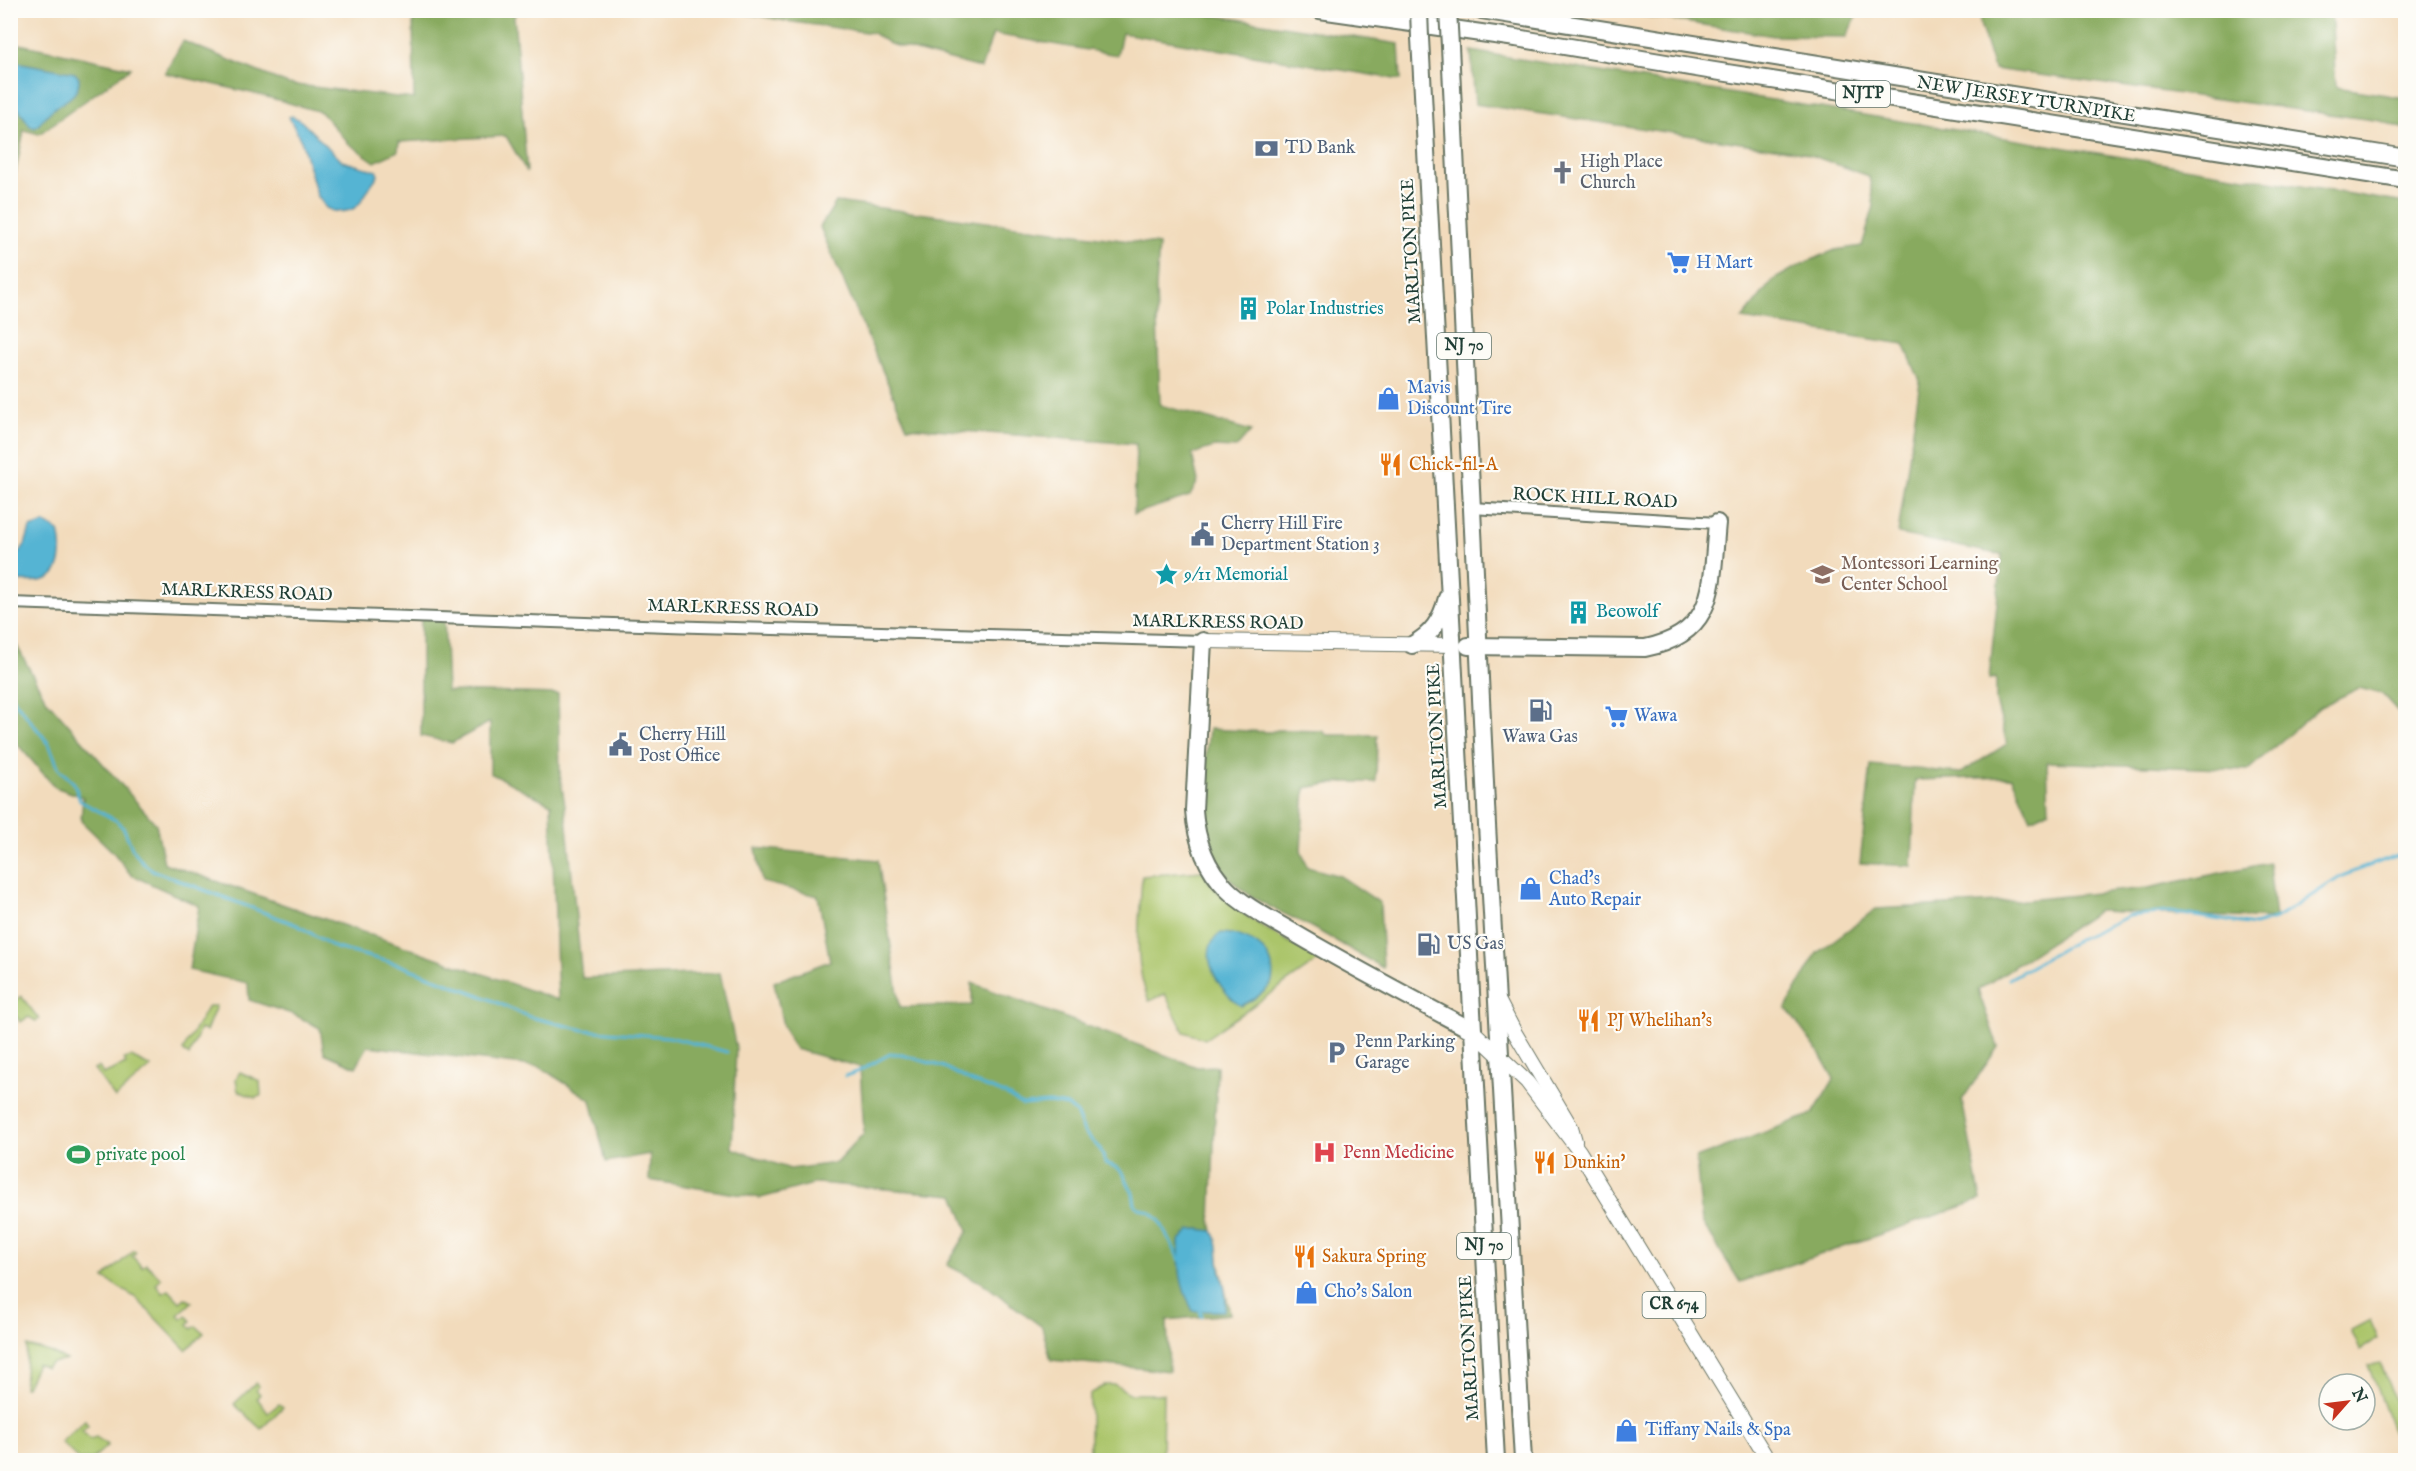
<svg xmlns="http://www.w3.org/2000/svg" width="2416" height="1471" viewBox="0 0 2416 1471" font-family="'IM FELL English',serif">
<rect width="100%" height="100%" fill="#fdfcf7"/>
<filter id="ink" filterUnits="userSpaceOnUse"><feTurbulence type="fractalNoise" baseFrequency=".0167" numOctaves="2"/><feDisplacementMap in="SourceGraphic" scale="12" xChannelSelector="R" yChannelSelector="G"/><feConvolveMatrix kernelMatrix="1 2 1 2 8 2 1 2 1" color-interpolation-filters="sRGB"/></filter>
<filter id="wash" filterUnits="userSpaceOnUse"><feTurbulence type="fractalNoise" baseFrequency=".008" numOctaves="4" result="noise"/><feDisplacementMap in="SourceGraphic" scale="24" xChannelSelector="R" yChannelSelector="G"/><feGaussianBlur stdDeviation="1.35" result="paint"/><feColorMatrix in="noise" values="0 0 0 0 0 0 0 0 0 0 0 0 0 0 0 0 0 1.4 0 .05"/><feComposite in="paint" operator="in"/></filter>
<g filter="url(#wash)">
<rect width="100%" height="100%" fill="#f2dbbc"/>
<!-- green -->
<g fill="#abc56b" stroke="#658150" stroke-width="1.5">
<path d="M1202,871C1226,912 1280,935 1319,960L1205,1039L1184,1032L1165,994L1149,1001C1132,962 1140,918 1142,876Z"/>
<path d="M21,996L39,1019L36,1021L29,1017L20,1022L17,1017L11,1016V1004Z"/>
<path d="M208,1006H216L206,1031L200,1029L189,1056L183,1050Z"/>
<path d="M131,1057L151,1067L115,1098L94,1069L99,1067L103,1074L126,1064L124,1059Z"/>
<path d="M240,1072L260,1081L261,1096L255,1098L238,1091L236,1079Z"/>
<path d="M134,1250L136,1252L132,1256L142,1267L146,1264L161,1278L156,1284L163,1293L169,1290L180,1302L185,1298L192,1302L178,1315L182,1319L186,1315L191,1321L188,1324L192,1329L196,1326L204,1333L186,1350L136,1298L104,1278Z"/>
<path d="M2370,1320L2378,1339L2360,1350L2351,1330Z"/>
<path d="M27,1346L49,1352L66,1360C60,1363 52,1360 46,1368L37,1364L26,1387H24Z"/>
<path d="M2380,1363L2405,1426V1459L2402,1457L2368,1365Z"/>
<path d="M256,1383L259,1386L256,1390L260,1394L257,1398L268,1413L279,1404L283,1407L261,1429L234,1404Z"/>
<path d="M1106,1385H1115L1131,1394H1163L1162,1460H1090V1394Z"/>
<path d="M85,1420L88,1425L82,1431L90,1439L96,1437L108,1445L91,1460H79L61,1442Z"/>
</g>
<!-- forest -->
<g fill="#88aa5f" stroke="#54744a" stroke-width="1.5">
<path d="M1981,10L2331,11L2336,87L2405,98V129L2381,121L1994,69L1980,24Z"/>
<path d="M413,11H520L514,16L527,172L506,136L399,142L398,151L375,162L348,143L321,112L260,95L165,73L183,41L288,84L414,99Z"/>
<path d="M731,11H1185L1399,44L1401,80L1122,33L1117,55L993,34L981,68L890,44L873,33L786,21Z"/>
<path d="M1613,11L1859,10V11L1846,37L1774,36Z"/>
<path d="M10,42L131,68L39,134L24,130L11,195Z"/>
<path d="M1471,51L2405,203V719L2382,694L2359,688L2320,707L2248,770L2047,762L2049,810L2031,819L2012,777L1915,780L1912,866L1860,863L1871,765L1961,773L2007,744L1996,701V678L1989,679L2002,555L1898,534L1920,381L1904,344L1742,319L1773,280L1800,265L1835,250L1862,246L1874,206L1869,176L1802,152L1475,104Z"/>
<path d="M836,202L1159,245L1156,288L1160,405L1251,431L1236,448L1214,447L1192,454L1198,481L1190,496L1134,514L1136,444L907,427L820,227Z"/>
<path d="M421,616H444L447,691L558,694L560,775L565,805L582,978L720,973L736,1048L732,1148L790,1169L836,1163L864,1133L860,1067L795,1049L783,1026L774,982L830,961L818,896L762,882L756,848L878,860L900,1007L972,1005V983L1197,1067L1217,1066L1211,1221L1230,1314L1167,1320L1169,1371L1051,1360L1042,1327L984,1284L947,1265L968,1231L954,1195L817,1183L761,1198L649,1180L650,1154L606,1162L591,1100L540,1067L368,1046L356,1067L324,1053L320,1028L295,1015L249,1000L248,983L189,970L199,906L131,875L113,852L81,821L83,797L55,787L11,737L10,633L45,698L156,824L164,863L558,1000L551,804L490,773V722L452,743L421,736Z"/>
<path d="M1209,729L1270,732L1278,730L1322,731L1327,735H1377L1376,782H1341L1305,788L1301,850L1307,867L1340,876L1380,903L1383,968C1359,955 1336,940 1311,927C1263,902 1218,890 1205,830C1199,798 1206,761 1209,729Z"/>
<path d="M2269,863L2275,919L2098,911L1978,990L1998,1047L1962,1100L1981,1200L1740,1282L1702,1222L1696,1158L1813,1114L1834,1079L1818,1051L1786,1008L1817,953L1876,909L2016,901L2147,888Z"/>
</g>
<!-- water -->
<g fill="#54b4d3" stroke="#3a7884" stroke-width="1.5">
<path d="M11,61L75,73L79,78C80,96 65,100 52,110C46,115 41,123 35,128L30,126L11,98Z"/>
<path d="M292,116L300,120L342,161L377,171L378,176C362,192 364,216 333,211L326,208L317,195L302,143L289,117Z"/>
<path d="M45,523L59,531C63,547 64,575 44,580C34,583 21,581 11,581V561L25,545L30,528Z"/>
<path d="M1221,933C1242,934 1267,944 1272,966C1273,972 1274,978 1271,984C1265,993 1251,1001 1241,1006C1220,992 1194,952 1221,933Z"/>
<path d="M1198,1229L1213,1231C1221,1245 1217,1258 1221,1273C1224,1286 1228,1297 1224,1311H1193C1179,1285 1179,1269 1179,1241L1190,1230Z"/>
</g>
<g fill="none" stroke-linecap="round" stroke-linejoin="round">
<!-- stream -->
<g stroke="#54b4d3" stroke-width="3">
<path d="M10,695L49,744L59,769L74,783L80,801L117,821L124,829L132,848L143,863L154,871L297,925L336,948L397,964L482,996L530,1017L584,1030L669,1037L727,1052"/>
<path d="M2009,979L2081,938L2129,916L2169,912L2254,925L2275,919L2342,876L2406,852"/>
<path d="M845,1076L857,1072L890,1054H899L944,1067L970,1081L1005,1094L1022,1105L1049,1103L1068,1106L1076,1113L1084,1132L1100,1149L1106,1163L1118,1168L1123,1173L1133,1193L1135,1205L1139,1208L1150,1212L1159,1220L1180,1260"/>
<path d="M1199,1307L1202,1317"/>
</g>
</g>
</g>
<g filter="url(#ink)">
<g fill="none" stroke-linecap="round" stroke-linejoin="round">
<defs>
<g id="minor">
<path d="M1472,508L1717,523"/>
<path d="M10,603L698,627L1203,641"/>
</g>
<g id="major">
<path d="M1203,641L1454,645"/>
<path d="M1498,1000L1515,1033L1571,1127L1575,1141"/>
<path d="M1473,1031L1527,1082L1579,1151L1768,1460"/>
</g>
<g id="highway">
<path d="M1320,10L1516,38L1708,70L2406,180"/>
<path d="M1481,10L2406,158"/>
<path d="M1420,38L1496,1460"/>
<path d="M1450,46L1487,825L1523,1460"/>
<path d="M1203,641L1194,810C1196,840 1205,867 1227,889C1246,908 1273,920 1296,934C1354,968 1413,999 1473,1031"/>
<path d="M1412,645C1432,634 1441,621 1447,598"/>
<path d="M1468,646L1645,648C1718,633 1711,584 1717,523"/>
</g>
</defs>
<!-- minor casing -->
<use href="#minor" stroke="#697464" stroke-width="14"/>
<!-- major casing -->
<use href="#major" stroke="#697464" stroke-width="16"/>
<!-- highway casing -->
<use href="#highway" stroke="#697464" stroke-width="20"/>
<!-- minor -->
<use href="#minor" stroke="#fff" stroke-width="10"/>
<!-- major -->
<use href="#major" stroke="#fff" stroke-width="14"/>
<!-- highway -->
<use href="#highway" stroke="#fff" stroke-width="16"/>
<defs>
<g id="highway-bridge">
<path d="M1419,10L1420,38"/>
<path d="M1448,10L1450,46"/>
</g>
</defs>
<!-- highway-bridge casing -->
<use href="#highway-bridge" stroke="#697464" stroke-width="20" stroke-linecap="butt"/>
<!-- highway-bridge -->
<use href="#highway-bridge" stroke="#fff" stroke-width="16"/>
</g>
</g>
<!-- icons -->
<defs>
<symbol id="bank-bare" viewBox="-9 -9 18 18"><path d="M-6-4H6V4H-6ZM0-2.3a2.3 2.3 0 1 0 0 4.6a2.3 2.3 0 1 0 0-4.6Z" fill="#5c6f8a" stroke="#fdfcf7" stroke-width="2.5" paint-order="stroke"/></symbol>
<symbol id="church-bare" viewBox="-9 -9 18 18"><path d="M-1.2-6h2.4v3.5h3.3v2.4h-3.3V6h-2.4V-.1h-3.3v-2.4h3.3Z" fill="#6b7280" stroke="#fdfcf7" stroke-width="2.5" paint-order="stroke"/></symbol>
<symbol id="supermarket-bare" viewBox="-9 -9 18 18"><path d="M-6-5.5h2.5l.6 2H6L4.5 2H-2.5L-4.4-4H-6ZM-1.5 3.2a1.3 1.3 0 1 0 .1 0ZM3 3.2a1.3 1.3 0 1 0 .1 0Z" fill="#3f7fe0" stroke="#fdfcf7" stroke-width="2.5" paint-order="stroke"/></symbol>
<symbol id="building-bare" viewBox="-9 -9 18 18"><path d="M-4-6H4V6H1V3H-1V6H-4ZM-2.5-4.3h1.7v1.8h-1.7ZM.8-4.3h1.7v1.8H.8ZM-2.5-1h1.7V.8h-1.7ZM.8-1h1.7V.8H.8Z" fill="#0f9aa8" stroke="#fdfcf7" stroke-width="2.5" paint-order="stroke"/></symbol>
<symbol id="shop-bare" viewBox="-9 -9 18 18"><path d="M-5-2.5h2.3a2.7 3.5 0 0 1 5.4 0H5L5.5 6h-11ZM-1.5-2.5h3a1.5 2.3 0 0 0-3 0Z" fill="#3f7fe0" stroke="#fdfcf7" stroke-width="2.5" paint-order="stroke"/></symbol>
<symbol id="restaurant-bare" viewBox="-9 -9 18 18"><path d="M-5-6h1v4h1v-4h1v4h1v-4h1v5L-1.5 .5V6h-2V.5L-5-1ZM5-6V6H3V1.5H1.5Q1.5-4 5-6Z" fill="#e8710a" stroke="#fdfcf7" stroke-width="2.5" paint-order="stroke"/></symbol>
<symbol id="civic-bare" viewBox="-9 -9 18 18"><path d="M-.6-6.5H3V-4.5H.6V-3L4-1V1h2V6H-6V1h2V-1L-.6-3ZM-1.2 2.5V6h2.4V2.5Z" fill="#5c6f8a" stroke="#fdfcf7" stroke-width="2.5" paint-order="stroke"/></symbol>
<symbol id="school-bare" viewBox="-9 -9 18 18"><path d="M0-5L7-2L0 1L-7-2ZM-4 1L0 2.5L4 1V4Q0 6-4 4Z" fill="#8d6e63" stroke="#fdfcf7" stroke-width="2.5" paint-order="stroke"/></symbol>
<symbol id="sight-bare" viewBox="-9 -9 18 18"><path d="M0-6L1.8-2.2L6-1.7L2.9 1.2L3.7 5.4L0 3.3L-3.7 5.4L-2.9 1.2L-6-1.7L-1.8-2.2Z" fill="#0f9aa8" stroke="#fdfcf7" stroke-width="2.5" paint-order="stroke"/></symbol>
<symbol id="fuel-bare" viewBox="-9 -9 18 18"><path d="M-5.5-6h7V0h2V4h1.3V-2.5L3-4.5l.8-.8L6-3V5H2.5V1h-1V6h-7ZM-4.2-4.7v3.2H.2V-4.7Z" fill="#5c6f8a" stroke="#fdfcf7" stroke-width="2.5" paint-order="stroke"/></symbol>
<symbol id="parking-bare" viewBox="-9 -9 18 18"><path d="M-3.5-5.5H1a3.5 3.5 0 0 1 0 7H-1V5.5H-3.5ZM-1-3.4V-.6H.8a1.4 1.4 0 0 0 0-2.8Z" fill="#5c6f8a" stroke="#fdfcf7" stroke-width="2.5" paint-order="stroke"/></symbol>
<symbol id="hospital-bare" viewBox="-9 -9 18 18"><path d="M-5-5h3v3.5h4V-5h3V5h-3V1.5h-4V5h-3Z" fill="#e0444e" stroke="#fdfcf7" stroke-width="2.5" paint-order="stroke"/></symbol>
<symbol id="stadium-bare" viewBox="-9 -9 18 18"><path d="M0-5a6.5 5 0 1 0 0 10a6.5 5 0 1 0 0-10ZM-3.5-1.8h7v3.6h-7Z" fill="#2e9e5b" stroke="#fdfcf7" stroke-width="2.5" paint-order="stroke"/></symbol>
</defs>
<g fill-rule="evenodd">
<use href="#bank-bare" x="1250" y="132" width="33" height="33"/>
<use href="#church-bare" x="1546" y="156" width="33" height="33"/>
<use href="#supermarket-bare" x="1662" y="246" width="33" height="33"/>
<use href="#building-bare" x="1232" y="292" width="33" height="33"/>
<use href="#shop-bare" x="1372" y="382" width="33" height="33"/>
<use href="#restaurant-bare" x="1374" y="448" width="33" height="33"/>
<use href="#civic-bare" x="1186" y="518" width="33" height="33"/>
<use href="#school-bare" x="1806" y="558" width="33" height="33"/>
<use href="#sight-bare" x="1150" y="558" width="33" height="33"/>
<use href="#building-bare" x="1562" y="596" width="33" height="33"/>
<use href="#fuel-bare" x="1524" y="694" width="33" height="33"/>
<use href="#supermarket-bare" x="1600" y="700" width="33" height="33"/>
<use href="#civic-bare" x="604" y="728" width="33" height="33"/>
<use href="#shop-bare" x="1514" y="872" width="33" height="33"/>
<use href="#fuel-bare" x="1412" y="928" width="33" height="33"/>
<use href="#restaurant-bare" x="1572" y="1004" width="33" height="33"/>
<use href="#parking-bare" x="1320" y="1036" width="33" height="33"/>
<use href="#hospital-bare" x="1308" y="1136" width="33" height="33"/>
<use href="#stadium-bare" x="62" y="1138" width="33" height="33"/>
<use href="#restaurant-bare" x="1528" y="1146" width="33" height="33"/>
<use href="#restaurant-bare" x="1288" y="1240" width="33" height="33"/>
<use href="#shop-bare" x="1290" y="1276" width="33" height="33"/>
<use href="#shop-bare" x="1610" y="1414" width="33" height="33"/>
</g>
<g text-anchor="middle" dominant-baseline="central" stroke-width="4.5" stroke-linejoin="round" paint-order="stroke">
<!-- shield labels -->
<g fill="#fdfcf7" stroke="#62766e" stroke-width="1.5">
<rect x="1836" y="81" width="54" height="26" rx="4.5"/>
<rect x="1437" y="333" width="54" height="26" rx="4.5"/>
<rect x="1457" y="1233" width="54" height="26" rx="4.5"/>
<rect x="1642.5" y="1292" width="63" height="26" rx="4.5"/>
</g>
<g font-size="16" font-weight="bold" fill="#1f3d34">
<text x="1863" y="94">NJTP</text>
<text x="1464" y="346">NJ 70</text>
<text x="1484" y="1246">NJ 70</text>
<text x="1674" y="1305">CR 674</text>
</g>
<!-- street labels -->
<g font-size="18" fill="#1f3d34" stroke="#fdfcf7">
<text transform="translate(2026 100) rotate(9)">NEW JERSEY TURNPIKE</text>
<text transform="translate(1412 251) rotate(-93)">MARLTON PIKE</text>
<text transform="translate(1595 499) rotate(3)">ROCK HILL ROAD</text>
<text transform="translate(247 593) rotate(2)">MARLKRESS ROAD</text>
<text transform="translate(733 609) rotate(2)">MARLKRESS ROAD</text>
<text transform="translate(1218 623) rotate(1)">MARLKRESS ROAD</text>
<text transform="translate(1438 736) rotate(-93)">MARLTON PIKE</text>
<text transform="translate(1470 1348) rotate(-93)">MARLTON PIKE</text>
</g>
<!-- service labels -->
<g font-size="18" fill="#4e5e75" stroke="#fdfcf7" text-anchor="start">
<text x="1285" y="148">TD Bank</text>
<text x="1221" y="524">Cherry Hill Fire<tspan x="1221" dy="21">Department Station 3</tspan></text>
<text x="639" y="735">Cherry Hill<tspan x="639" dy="21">Post Office</tspan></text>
<text x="1540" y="737" text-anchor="middle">Wawa Gas</text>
<text x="1447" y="944">US Gas</text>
<text x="1355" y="1042">Penn Parking<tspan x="1355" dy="21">Garage</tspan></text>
</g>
<!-- worship labels -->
<g font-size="18" fill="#5b616d" stroke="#fdfcf7" text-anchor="start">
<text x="1580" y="162">High Place<tspan x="1580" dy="21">Church</tspan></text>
</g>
<!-- shop labels -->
<g font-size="18" fill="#366cbe" stroke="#fdfcf7" text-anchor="start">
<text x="1696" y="263">H Mart</text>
<text x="1407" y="388">Mavis<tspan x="1407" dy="21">Discount Tire</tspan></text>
<text x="1634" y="716">Wawa</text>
<text x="1549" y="879">Chad's<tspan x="1549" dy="21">Auto Repair</tspan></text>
<text x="1324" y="1292">Cho's Salon</text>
<text x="1645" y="1430">Tiffany Nails &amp; Spa</text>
</g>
<!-- culture labels -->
<g font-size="18" fill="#0d838f" stroke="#fdfcf7" text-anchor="start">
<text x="1266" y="309">Polar Industries</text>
<text x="1184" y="575">9/11 Memorial</text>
<text x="1596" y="612">Beowolf</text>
</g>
<!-- food labels -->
<g font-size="18" fill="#c56008" stroke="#fdfcf7" text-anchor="start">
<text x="1409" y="465">Chick-fil-A</text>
<text x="1607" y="1021">PJ Whelihan's</text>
<text x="1563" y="1163">Dunkin'</text>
<text x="1322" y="1257">Sakura Spring</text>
</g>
<!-- education labels -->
<g font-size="18" fill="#785e54" stroke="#fdfcf7" text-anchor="start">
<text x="1841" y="564">Montessori Learning<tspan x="1841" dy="21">Center School</tspan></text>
</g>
<!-- health labels -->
<g font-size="18" fill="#be3a42" stroke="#fdfcf7" text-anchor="start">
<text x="1343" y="1153">Penn Medicine</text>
</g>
<!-- leisure labels -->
<g font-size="18" fill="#27864d" stroke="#fdfcf7" text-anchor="start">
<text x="96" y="1155">private pool</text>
</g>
</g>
<!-- margin -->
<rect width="2416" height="1471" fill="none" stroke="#fdfcf7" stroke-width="36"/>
<!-- north arrow -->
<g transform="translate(2347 1402) rotate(62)"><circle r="28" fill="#fdfcf7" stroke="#a4b0a9" stroke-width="1.5"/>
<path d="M0-4.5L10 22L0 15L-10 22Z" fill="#c8321e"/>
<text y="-9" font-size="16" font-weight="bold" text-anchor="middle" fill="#1f3d34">N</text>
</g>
</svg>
